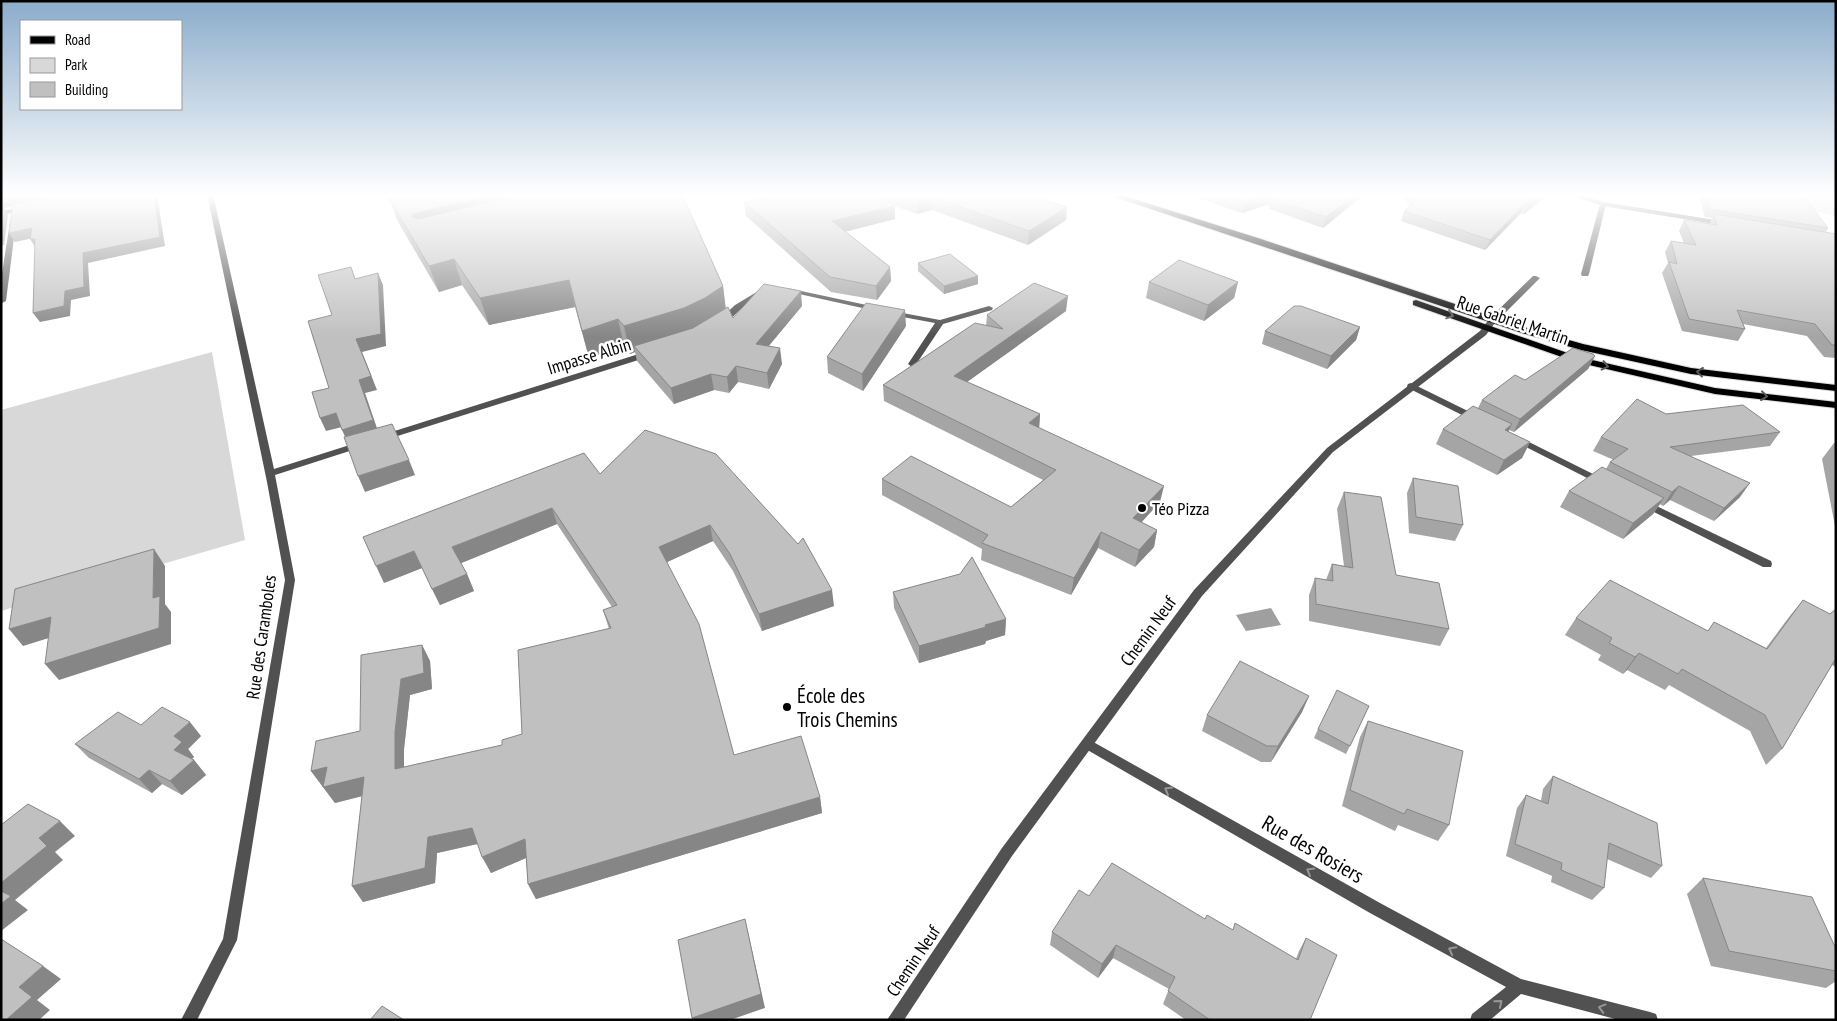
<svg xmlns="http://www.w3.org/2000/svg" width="1837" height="1021" viewBox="0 0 1837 1021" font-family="'PT Sans Narrow',sans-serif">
<rect width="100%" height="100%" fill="#fff"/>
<!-- green -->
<g fill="#d8d8d8">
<path d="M1740,194H1836V216Z"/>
<path d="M212,352L245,540L1,611V410Z"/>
</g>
<!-- water -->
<path fill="#9f9f9f" d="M1271,608L1281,625L1246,631L1236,615Z"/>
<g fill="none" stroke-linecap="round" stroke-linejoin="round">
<defs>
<g id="primary">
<path d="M1106,194H1118L1261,239L1530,329L1583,344L1691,368L1836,385V391L1691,374L1581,350L1522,333Z"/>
<path d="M1416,300L1579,357L1715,388L1836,402V408L1715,394L1576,362L1413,305V301Z"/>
</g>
</defs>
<!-- primary casing -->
<use href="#primary" stroke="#dbdbdb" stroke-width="2"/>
<!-- service -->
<g fill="#515151" fill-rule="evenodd">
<path d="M1603,202L1606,204L1589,274L1588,276H1582L1581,274L1600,204Z"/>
<path d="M13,220L16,222L6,301L2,303L1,280L10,222Z"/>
<path d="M1533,276H1536L1540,278L1496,322H1490V318Z"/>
<path d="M1411,383L1478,416L1479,418L1475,421L1472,420L1408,388L1407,386L1408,384Z"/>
<path d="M1517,436L1605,480L1607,482L1605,484H1599L1514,441L1512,439L1514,437Z"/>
<path d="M1644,500L1771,561L1772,564L1771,567H1763L1640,505L1639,503L1640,501Z"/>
</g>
<!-- minor -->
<g fill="#515151" fill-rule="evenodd">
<path d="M207,194H213L274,469L356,443H362L364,445L362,447L275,475L295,580L237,940L197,1020H181L223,939L285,580L267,482Z"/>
<path d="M1565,194H1575L1604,202L1721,221L1724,223L1721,225L1603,206Z"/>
<path d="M25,207L27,208V210L1,215V211Z"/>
<path d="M787,288L876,307L880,309L876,311L790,292H787Z"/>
<path d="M760,290H763L767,292L741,309L724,325H718V321L735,305Z"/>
<path d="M989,306L993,308L992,310L943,324L915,366L912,367L908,364L935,323L892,315L888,313L892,311L940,320Z"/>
<path d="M645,352H648L652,354L651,356L388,439L385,440L380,437L382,435Z"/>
<path d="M1088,739L1380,903L1521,979L1650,1012L1656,1014L1658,1020H1619L1521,994L1490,1020H1470L1472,1014L1506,987L1370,913L1084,748L1082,744L1084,740Z"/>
</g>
<!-- tertiary -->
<path fill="#515151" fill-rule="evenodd" d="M1490,318H1496L1497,320L1486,335L1333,452L1202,596L1012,856L904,1020H887L1002,848L1194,590L1327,448L1480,331Z"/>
<!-- primary -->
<use href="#primary" fill="#000" fill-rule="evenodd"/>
</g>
<!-- wall -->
<g fill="#a5a5a5">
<path d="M751,194H1029L1067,207L1066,220L1028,245L932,210L917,214L895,206V219L845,231L890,267L891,281L877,300L831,292L746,216L744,202L757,199Z"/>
<path d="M1196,194H1365L1323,228L1269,209L1270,204L1242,213L1195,197Z"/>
<path d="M1400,194H1549L1524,214L1521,213L1485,250L1401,221L1404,211L1410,206Z"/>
<path d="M1698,194H1774L1828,228L1826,232L1836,234V358L1824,357L1807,336L1743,324L1745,329L1738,341L1682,331L1662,273L1668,263L1665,252L1671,241L1684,243L1679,231L1684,220L1709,224L1712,218L1705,217Z"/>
<path d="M388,196L723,286L726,309L733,318L802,306L768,346L782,364L769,389L738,382L729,393L714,390L674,404L637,361L635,352L630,354L624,346L589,358L575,307L489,325L462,285L439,292L397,220Z"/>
<path d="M918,263L978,276V284L944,294L918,271Z"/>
<path d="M1149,282H1238L1234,298L1204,321L1146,298Z"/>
<path d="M1066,311L967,382L1040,414L1039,428L1160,502L1141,522L1157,530L1154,547L1135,567L1098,548L1071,595L981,560L982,549L882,495V479L1011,507L1043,480L884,401L883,385L986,326L987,315Z"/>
<path d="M906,326L863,391L828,373L827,357Z"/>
<path d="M1360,327L1356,340L1327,369L1262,344L1265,331Z"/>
<path d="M1595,356L1588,369L1514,432L1509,430L1508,432L1530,442L1522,458L1497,475L1436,444L1443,429L1478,408L1482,400L1525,380Z"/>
<path d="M1666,414L1780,432L1770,446L1691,456L1740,497L1714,521L1670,500L1663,506L1660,504L1653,514L1623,539L1560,507L1569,491L1606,469L1610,462L1614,460L1593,451L1601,437Z"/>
<path d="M645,430L834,606L762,631L733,571L713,541L667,562L734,755L820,797L822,813L536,899L528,884L526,858L491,873L478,844L437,853L435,883L363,902L352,886L362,796L335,803L311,771L360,731L422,645L430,661L432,689L410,695L404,749V767L502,745L522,734L609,629L603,610L612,607L557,524L461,563L467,574L474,591L440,605L422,568L384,583L600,474Z"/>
<path d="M1834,443L1836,444V526H1835L1822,459Z"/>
<path d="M1413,478L1463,525L1455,541L1409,533L1407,493Z"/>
<path d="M1344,492L1396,575L1449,629L1440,646L1309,621V595L1315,578L1326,580L1332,564L1344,566L1337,509Z"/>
<path d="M893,592L1006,619L1005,635L986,641L985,644L919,663L894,608Z"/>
<path d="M1803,600L1830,614L1836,609V667L1832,665L1782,749L1766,765L1750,731L1669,685L1665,690L1627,670L1623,674L1598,660L1601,655L1565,635L1576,618L1708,631L1714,622L1766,648L1789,617Z"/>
<path d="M1309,696L1302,712L1271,762H1261L1202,731L1207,715Z"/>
<path d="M1369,706L1346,754L1314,738L1318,729Z"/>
<path d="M1368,721L1449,825L1438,841L1398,825L1395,831L1342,806L1360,737Z"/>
<path d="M141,725L201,736L188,749L194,757L192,759L194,760L206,775L182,795L162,784L152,793L89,758L75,744Z"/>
<path d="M1553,776L1662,866L1651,878L1607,859L1604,888L1592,900L1551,882L1552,876L1506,856L1517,808L1526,795L1541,801L1543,789Z"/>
<path d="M1703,878L1836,949V981L1826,988L1711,966L1687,894Z"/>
<path d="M1089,896L1205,919L1233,930L1296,959L1299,951L1306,938L1310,1020H1186L1163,1004L1169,989L1113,958L1098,978L1050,945L1052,932Z"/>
</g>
<!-- shaded-wall -->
<g fill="#868686">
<path d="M28,194H77L4,208L8,215L4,245H1V199Z"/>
<path d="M154,194H157L165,246L88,263L90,296L71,300L70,316L40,322L33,313L65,291L83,253Z"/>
<path d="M495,194H600L420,242L411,216L413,214Z"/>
<path d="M1272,194H1283L1271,199L1270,204L1242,213L1244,203Z"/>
<path d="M1356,194H1365L1323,228L1326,217Z"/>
<path d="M1541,194H1549L1524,214L1528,204Z"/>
<path d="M932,197V210L917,214V200Z"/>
<path d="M1525,203L1521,213L1485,250L1490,240Z"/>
<path d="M895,206V219L833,235L832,221Z"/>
<path d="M1067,207L1066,220L1028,245L1029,231Z"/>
<path d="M32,228L38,237L15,242L9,233Z"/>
<path d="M30,239H35L36,248Z"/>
<path d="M454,259L462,285L439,292L429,266Z"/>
<path d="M890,267L891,281L877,300L876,286Z"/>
<path d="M378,273L383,285L386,346L362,352L377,390L365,393L379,434L348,443L342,430L359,380L356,339Z"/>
<path d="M978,276V284L944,294V286Z"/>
<path d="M569,280L575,307L489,325L480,298Z"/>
<path d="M1238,282L1234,298L1204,321L1208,305Z"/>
<path d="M723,286L726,313L710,325L634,346L635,352L630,354L624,326Z"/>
<path d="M801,291L802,306L758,359L756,344Z"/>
<path d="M1068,296L1066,311L953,392L954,376Z"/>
<path d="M905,310L906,326L863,391L862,374Z"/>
<path d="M618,319L624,346L589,358L582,331Z"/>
<path d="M1360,327L1356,340L1327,369L1331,356Z"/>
<path d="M780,348L782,364L769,389L767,373Z"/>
<path d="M1595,356L1588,369L1514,432L1520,419Z"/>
<path d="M736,366L738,382L729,393L727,377Z"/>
<path d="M711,374L714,390L674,404L671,388Z"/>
<path d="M336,413L342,427L326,431L320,418Z"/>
<path d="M1040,414L1039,430L1029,423Z"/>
<path d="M1512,424L1505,439V430Z"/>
<path d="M1530,442L1522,458L1497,475L1504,460Z"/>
<path d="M409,460L415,475L365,492L358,476Z"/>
<path d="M1750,483L1740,497L1714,521L1724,508Z"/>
<path d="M1164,486L1160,502L1130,535L1133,518Z"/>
<path d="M1679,486L1670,500L1663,506L1672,492Z"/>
<path d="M1664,498L1653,514L1623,539L1633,523Z"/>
<path d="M552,508L557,524L459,564L452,547Z"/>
<path d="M710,525L713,541L663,564L659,547Z"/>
<path d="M1157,530L1154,547L1135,567L1139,550Z"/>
<path d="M1101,532L1098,548L1071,595L1074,578Z"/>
<path d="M154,549L165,566V604L171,612V644L59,680L45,664L153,598Z"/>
<path d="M414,551L422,568L384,583L376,566Z"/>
<path d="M467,574L474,591L440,605L432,589Z"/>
<path d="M832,590L834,606L762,631L759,614Z"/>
<path d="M51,617L65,633L23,646L9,629Z"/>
<path d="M1006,619L1005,635L986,641L985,644L919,663V646L985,625Z"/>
<path d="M422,645L430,661L432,689L410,695L404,749V785L395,769V732L401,679Z"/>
<path d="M1639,653L1627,670L1623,674L1635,657Z"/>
<path d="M1309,696L1302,712L1271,762L1278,746Z"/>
<path d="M190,722L201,736L188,749L194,757L186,764L174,750V736Z"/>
<path d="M194,760L206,775L182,795L170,781Z"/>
<path d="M327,767L364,777L374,793L335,803L323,787L332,785L323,787L311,771Z"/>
<path d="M149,770L162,784L152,793L139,779Z"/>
<path d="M820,797L822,813L536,899L528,884Z"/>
<path d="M60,821L75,836L55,852L63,860L15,900L28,910L1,931V883L39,838Z"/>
<path d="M472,828L481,843L437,853L435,883L363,902L352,886L428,837Z"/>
<path d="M525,839L533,855L491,873L482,857Z"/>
<path d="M745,919L765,1008L730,1020H692V1018Z"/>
<path d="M1116,945L1113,958L1098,978L1102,964Z"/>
<path d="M43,966L61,979L37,1000L50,1010L39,1020H6L19,987Z"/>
</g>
<!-- building -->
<g fill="#c0c0c0" stroke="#868686">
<path d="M1,194H28L1,199Z"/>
<path d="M63,194H154L160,237L83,253L84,287L65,291L64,306L33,313L35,239H30L32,228L9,233L13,204Z"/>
<path d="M395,194H495L413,214L411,216L418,219L522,194H682L723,286L705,298L684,308L624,326L618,319L582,331L569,280L480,298L454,259L429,266L388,196Z"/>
<path d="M764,194H880L895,206L832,221L890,267L876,286L830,277L744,202L767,197Z"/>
<path d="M899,194H1029L1067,207L1029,231L932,197L917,200Z"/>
<path d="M1219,194H1272L1244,203Z"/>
<path d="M1279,194H1356L1326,217L1271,199Z"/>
<path d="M1411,194H1541L1528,204L1525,203L1490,240L1404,211L1417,200Z"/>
<path d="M1705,194H1774L1805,198L1828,228L1709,209Z"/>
<path d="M1714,214L1836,234V345H1832L1815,324L1737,310L1745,329L1689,319L1669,262L1677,264L1671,241L1696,245L1684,220L1717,225Z"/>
<path d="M950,254L978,276L944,286L918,263Z"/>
<path d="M1179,260L1238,282L1208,305L1149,282Z"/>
<path d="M351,267L355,279L378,273L381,334L356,339L371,376L359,380L373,420L342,430L336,413L320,418L312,392L329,388L308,321L332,315L318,275Z"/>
<path d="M1034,283L1068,296L954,376L1040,414L1029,423L1164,486L1133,518L1157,530L1139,550L1101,532L1074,578L982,543L988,535L882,479L911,456L1011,507L1056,470L883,385L975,323L1003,329L987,315Z"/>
<path d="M764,284L801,291L756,344L780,348L767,373L736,366L727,377L711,374L671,388L634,346L693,328L728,307L733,318Z"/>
<path d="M866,303L905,310L862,374L827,357Z"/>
<path d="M1294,306H1301L1360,327L1331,356L1265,331Z"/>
<path d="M1573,348L1593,354L1595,356L1520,419L1482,400L1515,375L1525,380Z"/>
<path d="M1637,399L1666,414L1743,405L1780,432L1670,447L1750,483L1724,508L1679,486L1672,492L1610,462L1628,449L1601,437Z"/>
<path d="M1473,406L1512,424L1505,430L1530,442L1504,460L1443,429Z"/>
<path d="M392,424L409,460L358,476L344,437Z"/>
<path d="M645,430L716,454L798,544L803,538L832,590L759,614L730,554L710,525L659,547L699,624L734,755L801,736L820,797L528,884L525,839L482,857L472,828L428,837L425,868L352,886L364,777L323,787L327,767L311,771L316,741L360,731L361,655L422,645L424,673L401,679L395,732V769L502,745V740L522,734L518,650L611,628L603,610L617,605L552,508L452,547L467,574L432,589L414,551L376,566L363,537L584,453L600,474Z"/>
<path d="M1602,467L1664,498L1633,523L1569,491Z"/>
<path d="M1413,478L1458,486L1463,525L1416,517Z"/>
<path d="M1344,492L1381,497L1396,575L1439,583L1449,629L1316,604L1315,578L1333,581L1332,564L1353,568Z"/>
<path d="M154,549L153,598L160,596L159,628L45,664L51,617L9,629L15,589Z"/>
<path d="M972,557L1006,619L985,625L986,627L919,646L893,592L960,574Z"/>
<path d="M1610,580L1708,631L1714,622L1767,649L1803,600L1830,614L1836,609V658L1782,749L1765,715L1682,669L1678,674L1639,653L1635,657L1609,643L1612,638L1576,618Z"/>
<path d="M1240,661L1309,696L1278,746H1267L1207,715Z"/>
<path d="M1337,690L1369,706L1350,746L1318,729Z"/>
<path d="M162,707L190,722L174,736L182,742L174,750L194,760L170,781L149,770L139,779L75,744L118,712L141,725Z"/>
<path d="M1368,721L1463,751L1449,825L1407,809L1404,814L1350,790Z"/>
<path d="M1553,776L1657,823L1662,866L1609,843L1604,888L1561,870L1562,863L1515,844L1526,795L1548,804Z"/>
<path d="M28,804L60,821L39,838L47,846L1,883V825Z"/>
<path d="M1112,863L1205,919L1207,915L1233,930L1235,923L1298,960L1306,938L1337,955L1310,1020H1210L1168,991L1175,977L1116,945L1102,964L1052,932L1079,890L1089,896Z"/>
<path d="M1703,878L1812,897L1836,949V971L1729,951Z"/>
<path d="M1,891L11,896L1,904Z"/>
<path d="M745,919L761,994L692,1018L678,940Z"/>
<path d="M1,939L43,966L19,987L32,997L6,1020H1Z"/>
<path d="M382,1006L404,1020H370Z"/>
</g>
<!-- one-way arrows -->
<defs><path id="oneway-chevron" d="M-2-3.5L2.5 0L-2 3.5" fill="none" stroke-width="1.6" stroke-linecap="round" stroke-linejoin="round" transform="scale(1.25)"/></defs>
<g stroke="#595959">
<use href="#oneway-chevron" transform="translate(1450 315) rotate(19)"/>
<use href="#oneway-chevron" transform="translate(1605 366) rotate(13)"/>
<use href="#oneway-chevron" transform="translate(1700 372) rotate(-173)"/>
<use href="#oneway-chevron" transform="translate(1764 396) rotate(7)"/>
</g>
<g stroke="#979797">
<use href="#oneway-chevron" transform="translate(1168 790) rotate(-150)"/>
<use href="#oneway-chevron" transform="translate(1310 871) rotate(-150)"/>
<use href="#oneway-chevron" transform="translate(1452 950) rotate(-152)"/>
<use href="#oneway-chevron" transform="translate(1499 1003) rotate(-40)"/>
<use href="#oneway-chevron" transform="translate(1602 1008) rotate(-165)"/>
</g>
<!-- sky -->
<linearGradient id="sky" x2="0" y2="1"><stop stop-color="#8baccb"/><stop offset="0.58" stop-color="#fff"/><stop offset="1" stop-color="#fff" stop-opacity="0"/></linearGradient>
<rect width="1837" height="337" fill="url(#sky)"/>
<!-- markers -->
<g fill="#000" stroke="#fff" stroke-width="2">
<circle cx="1142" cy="508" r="5"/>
<circle cx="787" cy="707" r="5"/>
</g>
<g text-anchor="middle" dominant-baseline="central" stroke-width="5" stroke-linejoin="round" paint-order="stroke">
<!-- street labels -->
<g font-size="18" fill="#000" stroke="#fff">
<text transform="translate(1513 320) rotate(19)">Rue Gabriel Martin</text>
<text transform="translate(589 356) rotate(-17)">Impasse Albin</text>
<text transform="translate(1148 631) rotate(-54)">Chemin Neuf</text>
<text transform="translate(261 637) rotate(-82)">Rue des Caramboles</text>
<text transform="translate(913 961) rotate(-56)">Chemin Neuf</text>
</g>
<!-- poi labels -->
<g font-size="18" fill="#000" stroke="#fff" text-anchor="start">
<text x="1152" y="508">Téo Pizza</text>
</g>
<!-- near-poi labels -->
<g font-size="21" fill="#000" stroke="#fff" text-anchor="start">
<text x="797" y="695">École des<tspan x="797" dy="24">Trois Chemins</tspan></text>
</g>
<!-- near-street labels -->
<g font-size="21" fill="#000" stroke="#fff">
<text transform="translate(1313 849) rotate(30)">Rue des Rosiers</text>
</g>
</g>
<!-- border -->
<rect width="1837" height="1021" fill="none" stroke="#000000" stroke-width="5"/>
<!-- legend -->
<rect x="20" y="20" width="162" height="90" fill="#ffffff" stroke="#999999"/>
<rect x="30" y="36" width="25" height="8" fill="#000000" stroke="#999999"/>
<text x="65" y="45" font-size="15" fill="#000000">Road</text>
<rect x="30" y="58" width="25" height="15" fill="#d8d8d8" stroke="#999999"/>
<text x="65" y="70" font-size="15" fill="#000000">Park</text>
<rect x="30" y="82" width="25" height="15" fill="#c0c0c0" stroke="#999999"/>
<text x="65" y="95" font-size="15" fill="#000000">Building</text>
</svg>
